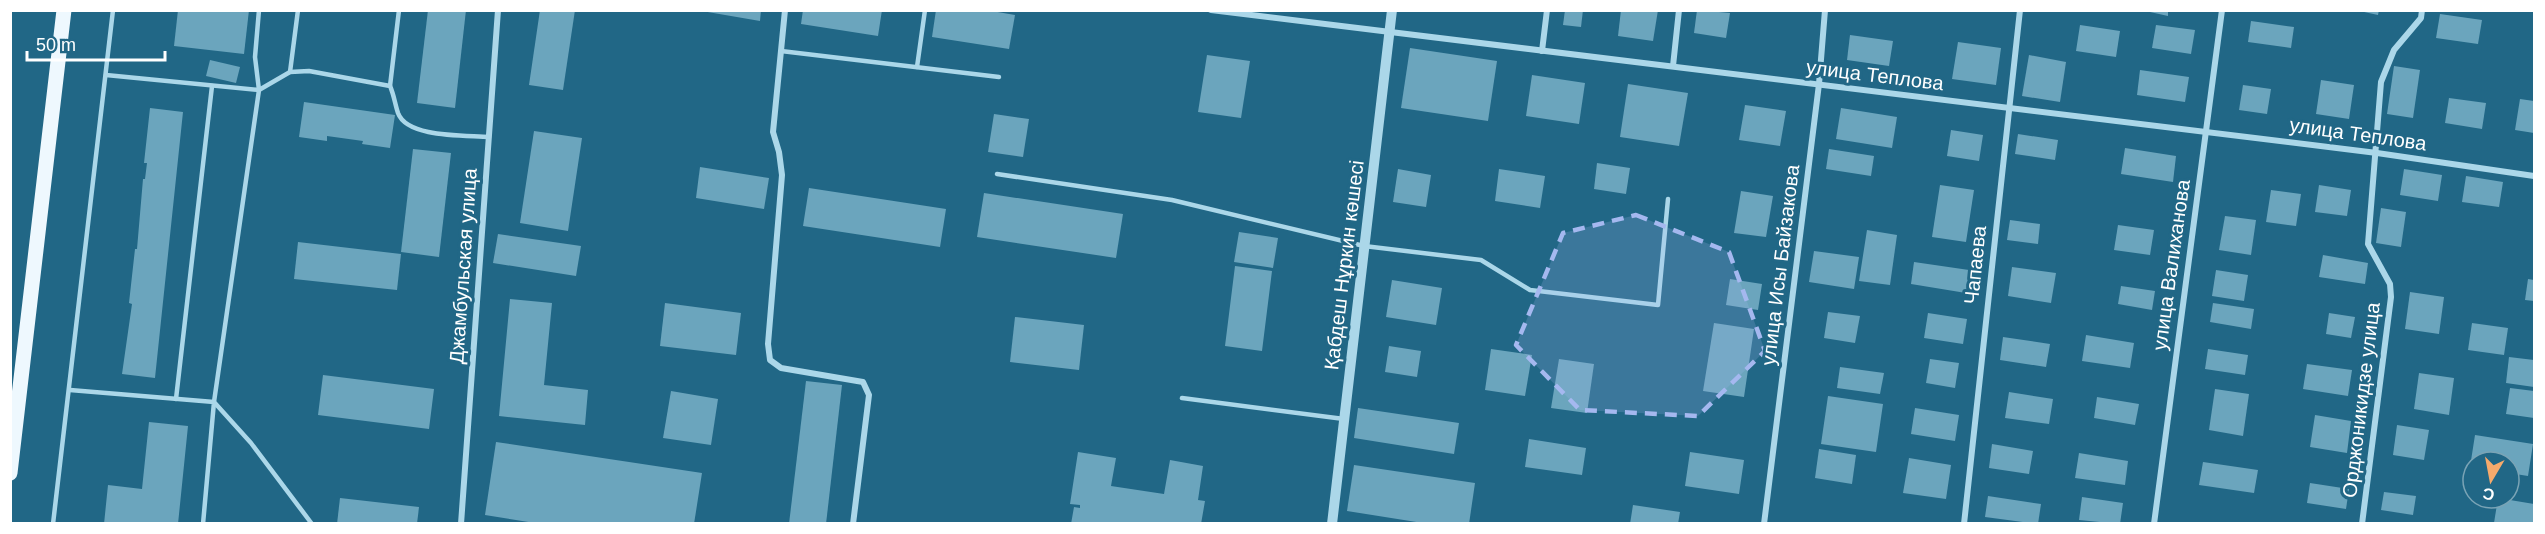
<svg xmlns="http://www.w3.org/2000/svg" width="2545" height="534" viewBox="0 0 2545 534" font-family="Helvetica,sans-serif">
<rect width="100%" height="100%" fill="#216786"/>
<!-- building -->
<g fill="#6ba5bd">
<path d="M178,10H249L244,54L174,46Z"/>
<path d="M428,10H466L455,108L417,103Z"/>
<path d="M540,10H575L563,90L529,85Z"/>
<path d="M696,10H761L760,21Z"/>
<path d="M803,10H882L878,36L801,24Z"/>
<path d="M936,10H986L1015,15L1009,49L932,37Z"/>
<path d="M1565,10H1583L1581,27L1563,25Z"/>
<path d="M1621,10H1658L1653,41L1618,36Z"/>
<path d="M1697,10L1730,13L1726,38L1694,33Z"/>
<path d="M2141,10H2168V16Z"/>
<path d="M2355,10H2379L2378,15Z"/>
<path d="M2440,14L2482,20L2478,44L2436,38Z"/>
<path d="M2251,21L2294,27L2291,48L2248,42Z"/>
<path d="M2080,25L2120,31L2116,57L2076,51Z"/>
<path d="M2156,25L2195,30L2191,54L2152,48Z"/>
<path d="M1850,35L1893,41L1889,66L1847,60Z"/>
<path d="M1958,42L2001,48L1996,85L1952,79Z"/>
<path d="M1410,48L1497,61L1488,121L1401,108Z"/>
<path d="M1207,55L1250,61L1241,118L1198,112Z"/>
<path d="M2029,55L2066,62L2060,102L2022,96Z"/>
<path d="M210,60L240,67L236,83L206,76Z"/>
<path d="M2394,66L2420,70L2413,118L2387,114Z"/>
<path d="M2140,70L2189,77L2185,102L2137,95Z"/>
<path d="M1532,75L1585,83L1579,124L1526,116Z"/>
<path d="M2321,80L2354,85L2349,119L2316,114Z"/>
<path d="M1628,84L1688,93L1679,146L1620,137Z"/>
<path d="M2243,85L2271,89L2267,114L2239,110Z"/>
<path d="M2449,98L2486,103L2482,129L2445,123Z"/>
<path d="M2520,99L2534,101V133L2515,130Z"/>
<path d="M304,102L395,115L390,148L362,144L363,141L327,136V141L299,137Z"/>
<path d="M1745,105L1786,111L1780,146L1739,140Z"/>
<path d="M150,108L183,112L155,378L122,374L132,304L129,303L135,249H137L143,179H145L147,163H144Z"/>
<path d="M1841,108L1897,117L1892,148L1836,139Z"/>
<path d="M994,114L1029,119L1023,157L988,152Z"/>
<path d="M1951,130L1983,135L1979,161L1947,156Z"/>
<path d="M534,131L582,138L568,231L520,223Z"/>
<path d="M2018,134L2058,140L2055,160L2015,154Z"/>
<path d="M2125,148L2176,156L2173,182L2121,174Z"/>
<path d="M413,149L451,153L439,257L401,252Z"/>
<path d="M1829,149L1874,156L1871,176L1826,169Z"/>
<path d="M1597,163L1630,168L1626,194L1594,189Z"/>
<path d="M700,167L769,178L764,209L696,198Z"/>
<path d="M1398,169L1431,175L1426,207L1393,202Z"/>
<path d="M1499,169L1545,176L1540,208L1495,201Z"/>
<path d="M2404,169L2442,175L2438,201L2400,195Z"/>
<path d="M2466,176L2503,182L2499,207L2462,202Z"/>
<path d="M1940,185L1974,190L1966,242L1932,237Z"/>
<path d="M2319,185L2351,190L2347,216L2315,212Z"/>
<path d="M809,188L946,209L940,247L803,226Z"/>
<path d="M2271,190L2301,194L2296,226L2266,222Z"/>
<path d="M1741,191L1773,196L1766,237L1734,233Z"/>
<path d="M984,193L1123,214L1116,258L977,237Z"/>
<path d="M2381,208L2406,212L2401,247L2376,243Z"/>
<path d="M2225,216L2256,220L2251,255L2219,250Z"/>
<path d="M2010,220L2040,224L2038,244L2007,240Z"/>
<path d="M2118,225L2154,230L2150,255L2114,250Z"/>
<path d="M1867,230L1897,235L1890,285L1859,281Z"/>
<path d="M1239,232L1278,238L1273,268L1234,262Z"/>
<path d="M498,234L581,246L576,276L493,263Z"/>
<path d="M298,242L401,254L397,290L294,279Z"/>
<path d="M1814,251L1859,257L1854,289L1809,282Z"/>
<path d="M2323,255L2368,263L2365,284L2319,277Z"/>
<path d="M1914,262L1969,270L1966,293L1911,284Z"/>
<path d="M1235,266L1272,271L1262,351L1225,346Z"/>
<path d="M2012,267L2056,273L2051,303L2008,296Z"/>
<path d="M2216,270L2248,275L2244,301L2212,296Z"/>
<path d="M1730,279L1762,284L1758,310L1726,305Z"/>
<path d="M2528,279L2534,280V301L2525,300Z"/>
<path d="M1392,280L1442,288L1436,325L1386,317Z"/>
<path d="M2121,286L2155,291L2152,310L2118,304Z"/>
<path d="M2410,292L2444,297L2439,334L2405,329Z"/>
<path d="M510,299L552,303L544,385L588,390L585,425L499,416Z"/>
<path d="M665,303L741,313L736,355L660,346Z"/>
<path d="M2213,303L2254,309L2251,329L2210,322Z"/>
<path d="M1828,312L1860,316L1855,343L1824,338Z"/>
<path d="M1928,313L1967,319L1963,344L1924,338Z"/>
<path d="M2329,313L2355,317L2351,338L2326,334Z"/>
<path d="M1015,317L1084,325L1079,370L1010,362Z"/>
<path d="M1714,323L1754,329L1744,397L1703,391Z"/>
<path d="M2472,323L2508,328L2504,355L2468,350Z"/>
<path d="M2086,335L2134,343L2130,368L2082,361Z"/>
<path d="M2003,337L2050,344L2046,367L2000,360Z"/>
<path d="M1389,346L1421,351L1417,377L1385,372Z"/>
<path d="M1491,349L1532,355L1525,396L1485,390Z"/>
<path d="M2208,349L2248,355L2245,375L2205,369Z"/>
<path d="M2509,357L2534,360V387L2506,383Z"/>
<path d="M1559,359L1594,364L1587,413L1551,408Z"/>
<path d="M1930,359L1959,363L1955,388L1926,383Z"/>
<path d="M2307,364L2352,370L2348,396L2303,389Z"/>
<path d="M1840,367L1884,373L1880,394L1837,388Z"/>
<path d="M2419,373L2454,378L2449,415L2414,409Z"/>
<path d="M323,375L434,389L429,429L318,415Z"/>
<path d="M806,381L842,385L826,524H789Z"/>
<path d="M2510,388L2534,391V418L2506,414Z"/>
<path d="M2215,389L2249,394L2243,436L2209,430Z"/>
<path d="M671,391L718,399L711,445L663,438Z"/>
<path d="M2009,392L2053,399L2049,424L2005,418Z"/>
<path d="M1828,396L1883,404L1876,452L1821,444Z"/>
<path d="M2097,397L2139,404L2135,425L2094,418Z"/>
<path d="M1358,408L1459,423L1454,454L1354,438Z"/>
<path d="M1915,408L1959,415L1955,441L1911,434Z"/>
<path d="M2315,415L2351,421L2347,453L2310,447Z"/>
<path d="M149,422L188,426L178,524H104L108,485L142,489Z"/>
<path d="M2397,425L2429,430L2424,460L2393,455Z"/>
<path d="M2475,435L2533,444L2528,476L2509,473V462H2473V467H2470Z"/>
<path d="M1529,439L1586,448L1582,475L1525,467Z"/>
<path d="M496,442L702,473L694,524H541L485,515Z"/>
<path d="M1992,444L2033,451L2029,474L1989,468Z"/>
<path d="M1819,449L1856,455L1852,484L1815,478Z"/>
<path d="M1078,452L1116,458L1111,486L1164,494L1170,460L1203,466L1198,500L1205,501L1201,524H1071L1074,507L1080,508V505L1070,504Z"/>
<path d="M1690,452L1744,460L1739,494L1685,486Z"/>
<path d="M2079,453L2128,461L2125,485L2075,478Z"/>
<path d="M1909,458L1951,465L1946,499L1903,493Z"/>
<path d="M2203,462L2258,470L2254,493L2199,485Z"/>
<path d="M1354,465L1475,483L1469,524H1429L1347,511Z"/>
<path d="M2310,483L2349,489L2346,509L2307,503Z"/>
<path d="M2384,492L2416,496L2413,515L2381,510Z"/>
<path d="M1988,496L2041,504L2038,524L1985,517Z"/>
<path d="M2082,497L2123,503L2120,524L2079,520Z"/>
<path d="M340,498L419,507L417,524H337Z"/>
<path d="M2498,498L2534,504V524L2494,523Z"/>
<path d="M1633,505L1680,512L1678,524H1630Z"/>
</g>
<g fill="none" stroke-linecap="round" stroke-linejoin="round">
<!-- service -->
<g stroke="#abd7e9" stroke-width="4.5">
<path d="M259,10L255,57L259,90L214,402L251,443L312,524"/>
<path d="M781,51L999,77"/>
<path d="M917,67L925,10"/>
<path d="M290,72L298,10"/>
<path d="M106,75L259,90L290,72L309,71L390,86C394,95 395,104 398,113C407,138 465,135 489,137"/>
<path d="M390,86L399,10"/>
<path d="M997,174L1172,200L1364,246L1481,260L1530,290L1658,305L1668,199"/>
<path d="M70,390L214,402L203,524"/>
<path d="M1182,398L1344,419"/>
<path d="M176,399L212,86"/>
<path d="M53,524L113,10"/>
</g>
<!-- minor -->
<g stroke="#abd7e9" stroke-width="6">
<path d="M785,10L773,132L779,152L782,175L768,344L770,360L781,368L863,382L869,395L853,524"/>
<path d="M1211,10L2377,153L2534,176"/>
<path d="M1542,51L1547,10"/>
<path d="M1673,66L1679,10"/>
<path d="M461,524L498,10"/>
<path d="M1764,524L1819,84L1825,10"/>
<path d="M1964,524L2020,10"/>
<path d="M2154,524L2222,10"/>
<path d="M2362,524L2391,297L2390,284L2368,244L2381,82L2394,50L2421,18L2422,10"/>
</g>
<!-- tertiary -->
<path stroke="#abd7e9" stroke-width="10" d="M1332,524L1392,10"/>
<!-- primary -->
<path stroke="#eef8fe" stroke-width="15" d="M10,473L64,10"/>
</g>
<!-- marked area -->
<path fill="#a5b8ef" fill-opacity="0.2" stroke="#a5b8ef" stroke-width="4.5" stroke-dasharray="12 8" stroke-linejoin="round" d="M1636,215L1729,252L1765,351L1698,416L1580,410L1516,345L1563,233Z"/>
<g text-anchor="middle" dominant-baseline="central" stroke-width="6" stroke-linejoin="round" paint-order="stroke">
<!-- street labels -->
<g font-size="20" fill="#fff" stroke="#216786">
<text transform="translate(1875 75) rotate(7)">улица Теплова</text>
<text transform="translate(2358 134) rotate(8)">улица Теплова</text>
<text transform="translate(1344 265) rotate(-83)">Қабдеш Нұркин көшесі</text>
<text transform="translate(1780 265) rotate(-83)">улица Исы Байзакова</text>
<text transform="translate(1975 265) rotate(-84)">Чапаева</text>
<text transform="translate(2171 265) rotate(-82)">улица Валиханова</text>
<text transform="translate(463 266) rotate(-86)">Джамбульская улица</text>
<text transform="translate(2361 400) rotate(-83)">Орджоникидзе улица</text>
</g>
</g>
<!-- border -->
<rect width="2545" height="534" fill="none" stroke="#ffffff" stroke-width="24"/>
<!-- north arrow -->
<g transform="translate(2491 480) rotate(190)"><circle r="28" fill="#216786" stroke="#7aa4b6" stroke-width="1.5"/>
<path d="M0-4.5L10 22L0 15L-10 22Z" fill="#f6aa6c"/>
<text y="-9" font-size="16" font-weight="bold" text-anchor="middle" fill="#ffffff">С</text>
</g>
<!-- scale -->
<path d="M27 51v9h138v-9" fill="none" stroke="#ffffff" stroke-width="3"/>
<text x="36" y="51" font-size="18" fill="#ffffff" stroke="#216786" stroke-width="4.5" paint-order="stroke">50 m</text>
</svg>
